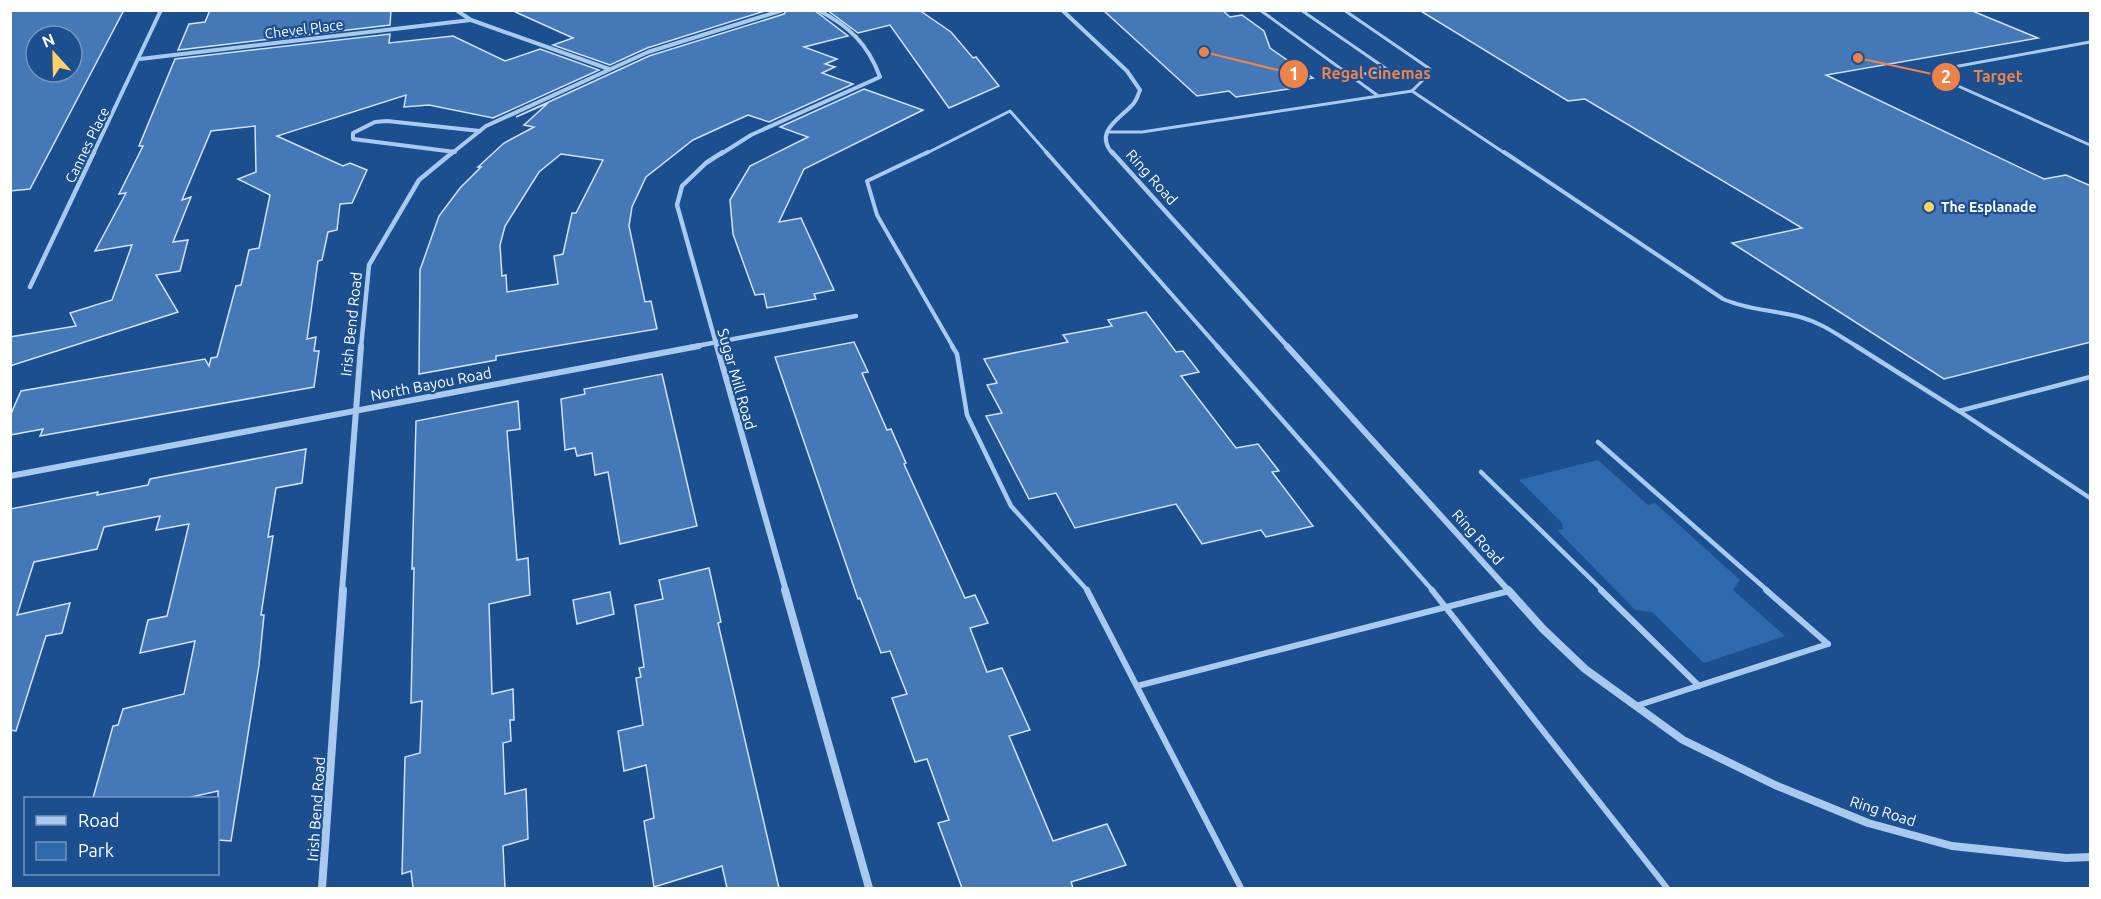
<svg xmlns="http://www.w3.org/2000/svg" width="2101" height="899" viewBox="0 0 2101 899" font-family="Ubuntu,sans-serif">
<rect width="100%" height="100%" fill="#1b4f8f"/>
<!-- green -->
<path fill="#2e69ad" d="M1598,460L1648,505L1655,503L1740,580L1733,590L1785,636L1704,663L1652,612L1635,610L1557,530L1563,529L1562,523L1519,480Z"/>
<!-- building -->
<g fill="#4478b7" stroke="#cfe3fa" stroke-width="1.5" fill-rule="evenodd">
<path d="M10,10H124L30,189L10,191ZM36,36H72V72H36Z"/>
<path d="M210,10H391L390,25L178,50L189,24L205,22Z"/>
<path d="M511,10H768L647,48L610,65L553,45L573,38Z"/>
<path d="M787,10H814L848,36L804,47L837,59L825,64L835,67L822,73L853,84L769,122L748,115L728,124L693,140L646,177L632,207L629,226L645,302L651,301L657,329L496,356V360L419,374L420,270L439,216L460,188L481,167H478L504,143L534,127L524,125L548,103L516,117L649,56L784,14ZM561,154L603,160L576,213H572L563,254L554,256L558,284L507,292L506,275L502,276L500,245L505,226L539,172Z"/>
<path d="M827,10H919L951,32L973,58L976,57L999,86L949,108L890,25L858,33Z"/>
<path d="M1103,10H1222L1230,17L1242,15L1264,31L1270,48L1313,78L1287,82L1295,88L1236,97L1229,91L1197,96Z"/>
<path d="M1419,10H1970L2038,38L1826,75L2044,179L2066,175L2091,186V342L1944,379L1732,243L1802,228L1585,99L1568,101Z"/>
<path d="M390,34L389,43L453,36L505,61L540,49L599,70L493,118L429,105L404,107L406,95L277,136L343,166L350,163L367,170L352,203L340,204L337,230L328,232L322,260L318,261L307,339L316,337L314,351H319L314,387L40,436L43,429L10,435V416L21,391L205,359L209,366L211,358L217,357L236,286L241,285L249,250L259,248L270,195L238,179L256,172L255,126L211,131L182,200L191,197L173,242L188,240L180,271L156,275L178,312L10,366V337L76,326L70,313L112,300L132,245L95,251L126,193L119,194L143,146H139L175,59Z"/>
<path d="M864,89L923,110L804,169L779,222L801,218L834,290L814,294L816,299L767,308L764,294L755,295L733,234L730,200L750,166L808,137L780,127Z"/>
<path d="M1146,312L1176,352L1183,351L1199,372L1181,376L1236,448L1258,444L1279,471L1272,472L1313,526L1266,537L1261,530L1202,544L1176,504L1075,528L1056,493L1029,499L986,416L1002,413L987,385L997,383L984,359L1068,342L1063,335L1112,326L1108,320Z"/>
<path d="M854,342L868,372L862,373L887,430L891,429L906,463L904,464L965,598L975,595L988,623L970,628L987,672L1002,668L1030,730L1009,736L1053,841L1107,824L1126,865L1071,882L1073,888H962L938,823L949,820L927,759L915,762L892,698L907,694L890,651L881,653L860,598L858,599L775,357Z"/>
<path d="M662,374L697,526L620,544L608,472L595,475L592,453L577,456L575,448L565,450L561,399L585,394L584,389Z"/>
<path d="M518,401L520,429L507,431L517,560L528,558L530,595L489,604L492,694L513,689L514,720H510L511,741L503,743L505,794L526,789L528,839L503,846L505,888H413L411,871L402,874L405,757L420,753L422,701L411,703L414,568L412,569L416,421Z"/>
<path d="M306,449L302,483L276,488L268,537L273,536L261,615H264L259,665L231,841L218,840V791L187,798H93L113,726L118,725L123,709L184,694L195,641L140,653L148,620L167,616L189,524L156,530L160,516L104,527L97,549L34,562L17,615L70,603L62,633L46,636L16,731L10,730V509L98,492L97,495L148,485L150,479Z"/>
<path d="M709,568L721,622L718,623L779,888H727L722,866L654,887L644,821L654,818L646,765L624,771L618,731L643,725L636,678L641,677L639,668L644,667L635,605L663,599L659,580Z"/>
<path d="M610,592L614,614L577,624L573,600Z"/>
</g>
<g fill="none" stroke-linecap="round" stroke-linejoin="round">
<!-- lane-far3 -->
<g stroke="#a9c9ee" stroke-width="3">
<path d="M1260,10L1377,95"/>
<path d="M1301,10L1388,70L1351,76"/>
<path d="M1344,10L1430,69L1428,75L1412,91L1506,154"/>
<path d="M2090,42L1937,70V74L1949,82L2090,145"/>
<path d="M1108,132H1142L1412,91"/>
<path d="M925,154L1010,111L1048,154"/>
</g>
<!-- lane-far2 -->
<g stroke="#a9c9ee" stroke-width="4">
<path d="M928,152L867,181L877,215L953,347"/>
<path d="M1046,152L1218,347"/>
<path d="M1504,152L1723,299C1748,310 1774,310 1800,317C1822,323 1839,336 1858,347"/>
</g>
<!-- lane-far1 -->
<g stroke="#a9c9ee" stroke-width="4.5">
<path d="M952,346L957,354L967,415L1011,506L1088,591"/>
<path d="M1217,346L1433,591"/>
<path d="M1856,346L1959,411L2090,377"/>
<path d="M1959,411L2090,498"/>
<path d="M1598,442L1768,591"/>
<path d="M1481,472L1603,591"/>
</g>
<!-- lane -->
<g stroke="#a9c9ee" stroke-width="6">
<path d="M1087,590L1241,888"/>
<path d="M1432,590L1667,888"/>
<path d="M1601,590L1699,686"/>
<path d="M1766,590L1828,644"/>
<path d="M1137,686L1509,591"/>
<path d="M1636,706L1828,644"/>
</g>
<!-- street-far3 -->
<g stroke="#a9c9ee" stroke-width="4">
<path d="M456,10L471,20L609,69"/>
<path d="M1062,10L1127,71L1140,90C1138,95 1137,99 1134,103C1122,118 1092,131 1113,154"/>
<path d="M140,59L471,20"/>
<path d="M455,152L353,139V133L375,122L387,121L480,131"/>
<path d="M93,154L161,10"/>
<path d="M451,154L486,126L648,52L783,10"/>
<path d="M721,154L751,135L880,77C868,44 849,26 818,10"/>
</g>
<!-- street-far2 -->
<g stroke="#a9c9ee" stroke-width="4.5">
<path d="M1112,152L1288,347"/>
<path d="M30,287L94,152"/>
<path d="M361,347L369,265L419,180L453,152"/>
<path d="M691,347L856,316"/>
<path d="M717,347L677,205L682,186L706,163L723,152"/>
</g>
<!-- street-far1 -->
<g stroke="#a9c9ee" stroke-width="6">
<path d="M717,346L786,591"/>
<path d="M1287,346L1509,591"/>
<path d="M10,476L699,346"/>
<path d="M342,591L361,346"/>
</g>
<!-- street -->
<g stroke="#a9c9ee" stroke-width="8">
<path d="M785,590L869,888"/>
<path d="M1508,590L1543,629L1585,669L1683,740L1775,785L1868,823L1952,846L2066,858L2090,857"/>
<path d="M322,888L343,590"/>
</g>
</g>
<!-- markers -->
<circle fill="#ffd166" stroke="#1b4f8f" stroke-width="2" cx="1929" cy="207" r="6"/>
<g text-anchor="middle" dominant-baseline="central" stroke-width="4.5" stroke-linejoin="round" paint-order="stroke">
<!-- far-street labels -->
<g font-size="14" fill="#fff" stroke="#1b4f8f">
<text transform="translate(304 29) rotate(-7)">Chevel Place</text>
<text transform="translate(87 145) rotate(-64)">Cannes Place</text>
</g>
<!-- far-poi labels -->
<g font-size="14" font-weight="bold" fill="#fff" stroke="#1b4f8f" text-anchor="start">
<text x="1941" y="207">The Esplanade</text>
</g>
<!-- street labels -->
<g font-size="15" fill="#fff" stroke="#1b4f8f">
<text transform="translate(1152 177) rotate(48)">Ring Road</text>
<text transform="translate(351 324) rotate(-84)">Irish Bend Road</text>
<text transform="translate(737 379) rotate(74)">Sugar Mill Road</text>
<text transform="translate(431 384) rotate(-11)">North Bayou Road</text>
<text transform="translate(1478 537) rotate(48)">Ring Road</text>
<text transform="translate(316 809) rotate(-86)">Irish Bend Road</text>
<text transform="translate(1883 811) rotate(18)">Ring Road</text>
</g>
</g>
<!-- callouts -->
<path fill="none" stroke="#ee8249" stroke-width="2" d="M1204 52L1294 74M1858 58L1946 77"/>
<g fill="#ee8249" stroke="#1b4f8f" stroke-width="2">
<circle cx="1204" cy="52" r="6"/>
<circle cx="1858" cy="58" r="6"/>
<circle cx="1294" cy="74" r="15"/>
<circle cx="1946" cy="77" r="15"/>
</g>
<g font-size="18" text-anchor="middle" font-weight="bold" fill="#fff">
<text x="1294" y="80">1</text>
<text x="1946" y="83">2</text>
</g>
<g font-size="16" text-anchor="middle" font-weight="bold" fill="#ee8249" stroke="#1b4f8f" stroke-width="4.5" stroke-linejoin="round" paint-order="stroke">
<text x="1376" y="79">Regal Cinemas</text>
<text x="1998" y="82">Target</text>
</g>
<!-- border -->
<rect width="2101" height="899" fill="none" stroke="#ffffff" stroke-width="24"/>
<!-- legend -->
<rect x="24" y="797" width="195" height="78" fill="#1b4f8f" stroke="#7695bc" stroke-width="1.5"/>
<rect x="36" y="816" width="30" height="9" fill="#a9c9ee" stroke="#7695bc" stroke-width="1.5"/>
<text x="78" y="827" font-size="18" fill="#ffffff">Road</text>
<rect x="36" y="842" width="30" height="18" fill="#2e69ad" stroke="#7695bc" stroke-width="1.5"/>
<text x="78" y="857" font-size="18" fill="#ffffff">Park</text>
<!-- north arrow -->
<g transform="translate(54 54) rotate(338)"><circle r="28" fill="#1b4f8f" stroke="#7695bc" stroke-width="1.5"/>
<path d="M0-4.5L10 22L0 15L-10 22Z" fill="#ffd166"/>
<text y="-9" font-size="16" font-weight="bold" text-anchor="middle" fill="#ffffff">N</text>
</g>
</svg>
